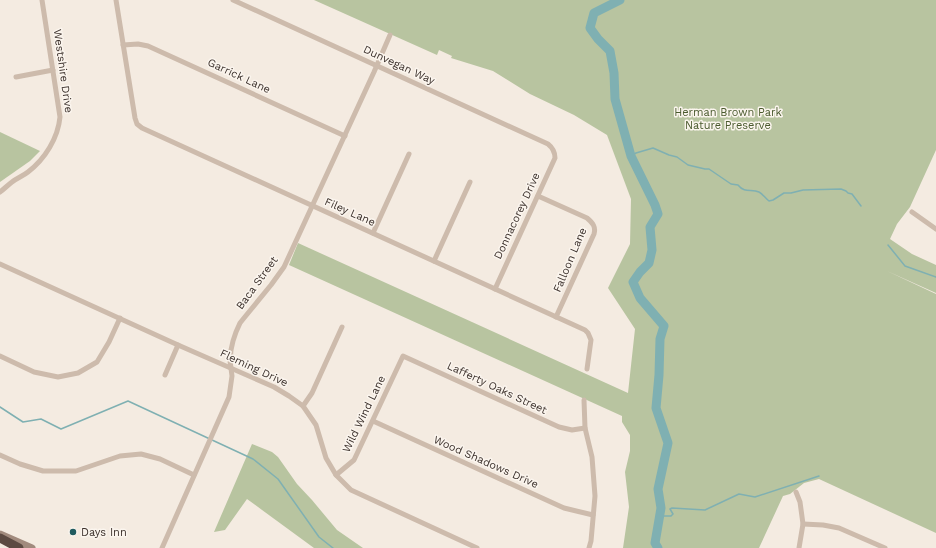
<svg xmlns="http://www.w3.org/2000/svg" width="936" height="548" viewBox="0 0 936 548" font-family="'Work Sans',sans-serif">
<rect width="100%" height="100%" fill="#f4ebe1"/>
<!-- green -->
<g fill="#b8c4a0">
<path d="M314,0H936V150L910,207L897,224L890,239L912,254L936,265V293L887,271L936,294V533L819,479L804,483L790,494L783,496L759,548H623L629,507L625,472L630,451V435L622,422V416L289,265L298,243L628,393L635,329L608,288L630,244L631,199L607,135L574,115L530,94L493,71L451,58L452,56L439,50L437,55Z"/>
<path d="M0,132L40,151L30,161L0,182Z"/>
<path d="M252,444L272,452L278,457L297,484L312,500L337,530L363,548H314L247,499L225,530L214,532Z"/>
</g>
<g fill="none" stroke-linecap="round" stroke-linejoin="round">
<!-- stream -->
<g stroke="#7fb0b2" stroke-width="1.5">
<path d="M631,156L636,153L653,148L669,155L677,157L688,165L705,169H709L731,184L738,185C745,194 752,188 759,192C763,194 765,198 769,201L773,200L784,193H791L803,190L841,189L846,191L848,193L852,194L861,206"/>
<path d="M888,245L905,266L936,277"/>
<path d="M0,407L23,422L41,419L61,429L128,401L253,459L278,479L319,537L333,548"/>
<path d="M659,517L663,516H671L673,514L670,509L672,508L705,510L739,494L755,497L819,476"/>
</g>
<!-- river -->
<path stroke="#7fb0b2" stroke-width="9" d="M620,0L594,13L590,28L598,39L610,51L614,73L615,99L631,156L655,205L658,214L650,227L652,250L649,263L640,272L633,282L640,298L664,326L660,339L659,375L656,408L668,443L658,489L661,508L655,543L658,548"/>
<!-- street -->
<g stroke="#cdbbac" stroke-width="5">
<path d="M116,0L135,118L137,124L142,128L585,330L588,333L591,340L587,369"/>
<path d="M233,0L548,144C553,148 555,152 555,158L495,289"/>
<path d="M123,45L138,44L148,46L345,136"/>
<path d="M16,77L53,70"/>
<path d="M0,192C4,189 8,185 12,182C17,178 23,176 28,172C45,159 58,138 60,117L42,0"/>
<path d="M538,196L587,218C593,223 596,227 594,234L556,317"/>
<path d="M912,212L936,229"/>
<path d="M373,233L409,154"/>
<path d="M434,261L470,182"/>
<path d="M0,264L178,345L274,387L289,396L303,406L316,425L326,458L336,475L351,490L477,548"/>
<path d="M0,356L34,372L58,377L78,373L97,362L109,342L120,318"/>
<path d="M165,375L178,345"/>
<path d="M584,400L585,428L592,457L595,496L591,541L589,548"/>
<path d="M303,406L312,393L342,327"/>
<path d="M373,421L564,508L593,515"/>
<path d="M0,455L20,464L43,471H76L120,456L141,454L160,459L194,475"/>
<path d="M336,475L354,460L403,356L559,427L572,430L585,428"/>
<path d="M796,492L800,502L803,524L799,548"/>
<path d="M803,524L823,525L839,528L885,548"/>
<path d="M162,548L229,397L232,376L230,361L231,350L233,341L236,332L240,323L244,318L271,285L284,267L374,72L390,35"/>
</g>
<!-- secondary -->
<path stroke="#a18a7d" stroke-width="7" d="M0,534L32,548"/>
<!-- highway -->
<path stroke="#5c4a42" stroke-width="9" d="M0,538L19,548"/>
</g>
<!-- markers -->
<circle fill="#1f5a5e" stroke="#fbf5ee" stroke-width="1.5" cx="73" cy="532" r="4"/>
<g text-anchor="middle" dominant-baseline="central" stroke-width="3" stroke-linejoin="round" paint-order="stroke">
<!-- street labels -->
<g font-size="11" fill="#3b302b" stroke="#fbf5ee">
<text transform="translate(399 65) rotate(25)">Dunvegan Way</text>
<text transform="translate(63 71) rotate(82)">Westshire Drive</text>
<text transform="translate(239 76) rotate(25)">Garrick Lane</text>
<text transform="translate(350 212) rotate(24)">Filey Lane</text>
<text transform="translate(517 216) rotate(-65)">Donnacorey Drive</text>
<text transform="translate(570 260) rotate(-67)">Falloon Lane</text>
<text transform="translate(257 283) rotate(-54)">Baca Street</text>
<text transform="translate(254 368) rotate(25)">Fleming Drive</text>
<text transform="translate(497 388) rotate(25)">Lafferty Oaks Street</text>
<text transform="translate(364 414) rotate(-64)">Wild Wind Lane</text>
<text transform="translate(486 462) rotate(24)">Wood Shadows Drive</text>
</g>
<!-- park labels -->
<g font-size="11" fill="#4a5a2e" stroke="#fbf5ee">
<text x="728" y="112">Herman Brown Park<tspan x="728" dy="13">Nature Preserve</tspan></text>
</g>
<!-- poi labels -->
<g font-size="11" fill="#3b302b" stroke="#fbf5ee" text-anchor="start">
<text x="81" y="532">Days Inn</text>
</g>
</g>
</svg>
